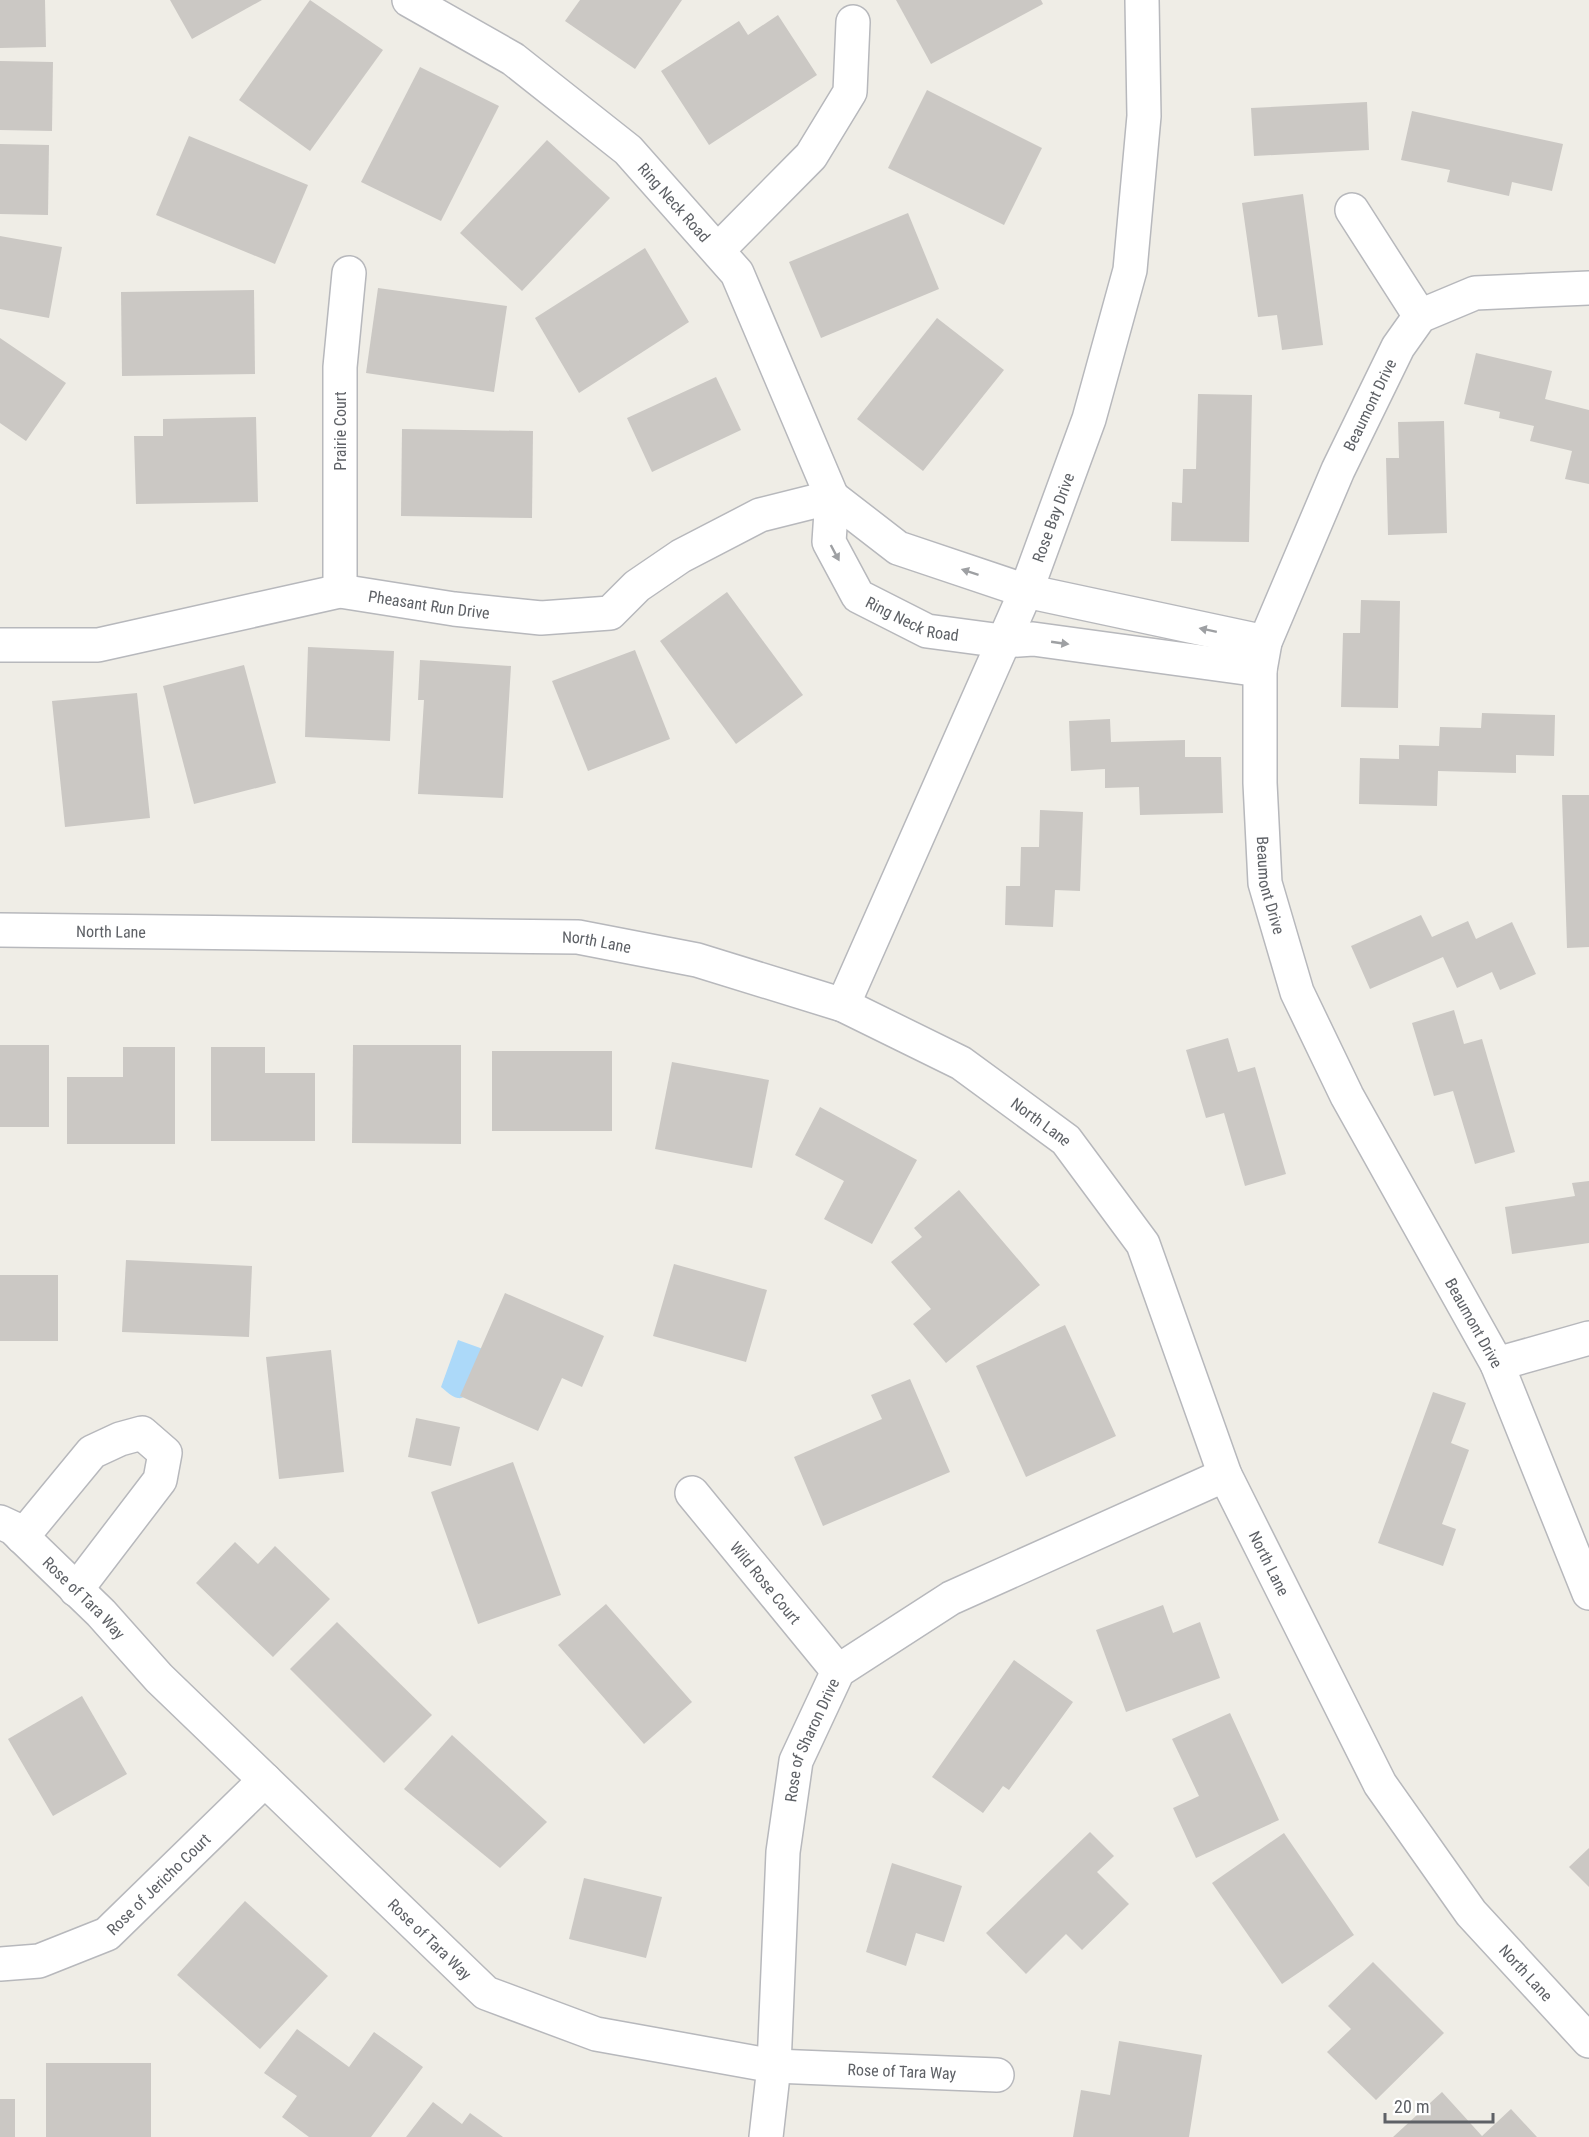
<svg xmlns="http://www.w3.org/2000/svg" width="1589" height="2137" viewBox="0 0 1589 2137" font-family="'Roboto Condensed',sans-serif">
<rect width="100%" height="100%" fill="#efede6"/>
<!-- water -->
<path fill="#acd9f9" d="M458,1340L483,1349C480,1360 473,1401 458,1398C452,1397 446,1391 441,1387Z"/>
<!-- building -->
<g fill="#cbc8c4">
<path d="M0,0H45L46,47L0,48Z"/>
<path d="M170,0H262L192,39Z"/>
<path d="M310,0L383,50L310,151L239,100Z"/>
<path d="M580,0H682L635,69L565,21Z"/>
<path d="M896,0H1041L1043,4L931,64Z"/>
<path d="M778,15L817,75L709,145L661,71L739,21L748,35Z"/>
<path d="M0,61L53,62L52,131L0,130Z"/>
<path d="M420,67L499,106L441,221L361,182Z"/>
<path d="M927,90L1042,148L1004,225L888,168Z"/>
<path d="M1367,102L1369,150L1254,156L1251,108Z"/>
<path d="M1412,111L1563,144L1552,191L1512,182L1509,196L1447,182L1450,170L1401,160Z"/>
<path d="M189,136L308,185L275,264L156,215Z"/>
<path d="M547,140L610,198L522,291L460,233Z"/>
<path d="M0,144L49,145L48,215L0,214Z"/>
<path d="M1303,194L1323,345L1282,350L1277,315L1258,317L1242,203Z"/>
<path d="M908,213L939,289L821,338L789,262Z"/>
<path d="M0,236L62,247L49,318L0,309Z"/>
<path d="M645,248L689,322L579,393L535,318Z"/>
<path d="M378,288L507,306L494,392L366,373Z"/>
<path d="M254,290L255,374L122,376L121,292Z"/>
<path d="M937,318L1004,370L923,471L857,419Z"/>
<path d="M0,338L66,383L26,441L0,423Z"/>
<path d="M1476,353L1552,371L1545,399L1589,410V484L1565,479L1572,451L1530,441L1534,426L1499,418L1500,412L1464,404Z"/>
<path d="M716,377L741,430L652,472L627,418Z"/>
<path d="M1198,394L1252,395L1249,542L1171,541L1172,502L1182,503L1183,469H1196Z"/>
<path d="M256,417L258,502L136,504L134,436H163V419Z"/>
<path d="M1444,421L1447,533L1388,535L1386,458H1399L1398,422Z"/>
<path d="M402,429L533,431L532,518L401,516Z"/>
<path d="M727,592L803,695L736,744L660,641Z"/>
<path d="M1361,600L1400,601L1398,708L1341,707L1343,633H1360Z"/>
<path d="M308,647L394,651L390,741L305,737Z"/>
<path d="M635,650L670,739L588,771L552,681Z"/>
<path d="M420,660L511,666L503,798L418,794L424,700H418Z"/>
<path d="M244,665L276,783L194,804L163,686Z"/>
<path d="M137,693L150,818L65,827L52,701Z"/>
<path d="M1482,713L1555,715L1554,756L1516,755V773L1438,771L1437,806L1359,804L1360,758L1399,759V745L1439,746L1440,727L1481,728Z"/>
<path d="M1110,719L1111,742L1185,740V757H1221L1223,813L1140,815L1139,787L1105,788V769L1071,771L1069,721Z"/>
<path d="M1562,795H1589V947L1567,948Z"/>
<path d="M1040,810L1083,812L1080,891L1055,890L1053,927L1005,925L1006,886H1020L1021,847H1039Z"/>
<path d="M1421,915L1432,937L1468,921L1476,939L1512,922L1536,974L1500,990L1492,972L1457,988L1443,957L1370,989L1351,946Z"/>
<path d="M1454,1010L1464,1044L1482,1039L1515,1152L1475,1164L1453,1091L1434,1096L1412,1023Z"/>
<path d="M1228,1038L1238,1072L1255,1067L1286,1174L1245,1186L1224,1113L1206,1118L1186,1050Z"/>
<rect x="0" y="1045" width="49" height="82"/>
<path d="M353,1045H461V1144L352,1143Z"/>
<path d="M123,1047H175V1144H67V1077H123Z"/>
<path d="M211,1047H265V1073H315V1141H211Z"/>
<rect x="492" y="1051" width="120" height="80"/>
<path d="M672,1062L769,1080L752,1168L655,1149Z"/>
<path d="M820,1107L917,1160L872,1244L824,1219L844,1181L795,1155Z"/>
<path d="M1589,1181V1243L1512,1254L1505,1207L1575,1196L1572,1183Z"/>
<path d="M959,1190L1040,1285L946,1363L913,1324L931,1309L891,1262L922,1237L914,1228Z"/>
<path d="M126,1260L252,1266L249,1337L122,1332Z"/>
<path d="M674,1264L767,1290L746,1362L653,1336Z"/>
<rect x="0" y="1275" width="58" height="66"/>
<path d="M505,1293L604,1336L582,1387L562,1378L538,1431L460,1396Z"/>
<path d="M1065,1325L1116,1436L1026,1477L976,1366Z"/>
<path d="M331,1350L344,1472L279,1479L266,1357Z"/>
<path d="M910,1379L950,1472L823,1526L794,1457L882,1419L871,1395Z"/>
<path d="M1433,1392L1466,1403L1451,1443L1469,1450L1442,1524L1456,1529L1443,1566L1378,1543Z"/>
<path d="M416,1418L460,1427L451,1466L408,1457Z"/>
<path d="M513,1462L561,1595L478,1624L431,1492Z"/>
<path d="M235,1542L258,1564L275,1546L330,1599L273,1657L196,1583Z"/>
<path d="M606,1604L692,1702L644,1744L558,1645Z"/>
<path d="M1163,1605L1173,1633L1200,1622L1220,1678L1126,1712L1096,1630Z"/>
<path d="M337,1622L432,1715L384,1763L290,1669Z"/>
<path d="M1014,1660L1073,1702L1009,1790L1003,1786L983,1813L932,1777Z"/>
<path d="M82,1696L127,1774L53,1816L8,1739Z"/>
<path d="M1230,1713L1279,1820L1196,1858L1173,1808L1199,1796L1172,1739Z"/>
<path d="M452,1735L547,1822L500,1868L404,1789Z"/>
<path d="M1090,1832L1114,1856L1097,1872L1129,1904L1082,1950L1066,1934L1026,1974L986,1933Z"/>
<path d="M1284,1833L1354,1935L1282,1984L1212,1883Z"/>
<path d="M1589,1848V1887L1569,1867Z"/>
<path d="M892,1863L962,1886L944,1942L916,1933L906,1966L866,1952Z"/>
<path d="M584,1878L662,1897L646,1958L569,1939Z"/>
<path d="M245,1901L328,1976L260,2049L177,1975Z"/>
<path d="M1373,1962L1444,2033L1376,2100L1327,2052L1351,2029L1328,2006Z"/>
<path d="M297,2029L349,2067L374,2032L423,2067L371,2137H309L282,2117L297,2096L264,2073Z"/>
<path d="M1119,2041L1202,2055L1189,2137H1073L1081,2090L1110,2095Z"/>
<rect x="46" y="2063" width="105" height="74"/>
<path d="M1442,2092L1482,2136L1511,2109L1537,2137H1393Z"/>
<rect x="0" y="2099" width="15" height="38"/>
<path d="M433,2102L462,2124L470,2113L503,2137H406Z"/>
</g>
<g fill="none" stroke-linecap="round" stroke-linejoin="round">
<defs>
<g id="minor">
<path id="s1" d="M409,0L513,59L628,150L737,273L832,497L829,542L858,596L927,631L1002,641L1033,639L1260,670"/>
<path d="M1352,210L1420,316"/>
<path d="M718,250L811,156L850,92L853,22"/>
<path id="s2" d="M1589,288L1475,293L1420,316L1398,347L1338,470L1265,642L1260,670V783L1265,883L1297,992L1347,1096L1497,1364L1589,1593"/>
<path d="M832,497L898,548L1026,591L1265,642"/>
<path d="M340,591V367L349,273"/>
<path id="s3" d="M0,645H98L340,591L454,609L541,618L610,613L637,586L681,556L760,515L832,497"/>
<path id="s4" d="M0,930L578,937L697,960L843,1005L961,1063L1066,1140L1143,1244L1225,1475L1380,1784L1471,1913L1589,2041"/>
<path id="s5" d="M843,1005L1026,591L1089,419L1130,270L1144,116L1142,0"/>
<path d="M1497,1364L1589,1338"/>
<path id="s6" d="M692,1493L838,1671"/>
<path id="s7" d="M0,1522L13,1528L101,1613L159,1678L486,1993L596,2034L774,2066L997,2075"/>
<path d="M22,1537L92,1452L120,1439L142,1433L165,1453L160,1480L76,1590"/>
<path id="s8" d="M0,1964L39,1961L107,1934L265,1780"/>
<path id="s9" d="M766,2137L774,2066L783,1852L796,1761L838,1671L951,1598L1225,1475"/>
</g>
</defs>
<!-- minor casing -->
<use href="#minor" stroke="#b7b8bc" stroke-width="36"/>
<!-- minor -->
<use href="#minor" stroke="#fff" stroke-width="33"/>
</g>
<!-- one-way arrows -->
<defs><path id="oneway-solid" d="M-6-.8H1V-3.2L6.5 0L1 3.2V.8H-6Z" transform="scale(1.5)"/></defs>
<g fill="#9ea0a3">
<use href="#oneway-solid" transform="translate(835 553) rotate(62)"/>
<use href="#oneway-solid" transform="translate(970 572) rotate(-162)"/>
<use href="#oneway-solid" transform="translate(1208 630) rotate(-168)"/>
<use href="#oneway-solid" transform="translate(1060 643) rotate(8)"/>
</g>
<g text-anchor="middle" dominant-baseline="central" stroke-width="4.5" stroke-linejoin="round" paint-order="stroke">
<!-- street labels -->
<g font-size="16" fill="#5e6166" stroke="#fff">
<text stroke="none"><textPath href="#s1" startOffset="336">Ring Neck Road</textPath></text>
<text transform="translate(1370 405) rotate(-64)">Beaumont Drive</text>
<text transform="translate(340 431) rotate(-90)">Prairie Court</text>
<text stroke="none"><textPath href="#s5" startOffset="531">Rose Bay Drive</textPath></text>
<text stroke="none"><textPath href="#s3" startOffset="436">Pheasant Run Drive</textPath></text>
<text stroke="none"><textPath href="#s1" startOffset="840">Ring Neck Road</textPath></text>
<text stroke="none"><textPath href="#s2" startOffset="780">Beaumont Drive</textPath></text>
<text stroke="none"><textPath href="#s4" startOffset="111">North Lane</textPath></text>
<text stroke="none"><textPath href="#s4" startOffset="597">North Lane</textPath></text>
<text stroke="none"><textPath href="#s4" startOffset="1083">North Lane</textPath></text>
<text stroke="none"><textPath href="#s2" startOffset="1266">Beaumont Drive</textPath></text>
<text stroke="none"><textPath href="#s4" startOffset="1587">North Lane</textPath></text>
<text stroke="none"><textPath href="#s6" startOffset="116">Wild Rose Court</textPath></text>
<text stroke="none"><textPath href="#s7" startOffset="114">Rose of Tara Way</textPath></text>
<text stroke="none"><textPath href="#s9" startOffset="402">Rose of Sharon Drive</textPath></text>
<text stroke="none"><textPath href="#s8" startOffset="184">Rose of Jericho Court</textPath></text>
<text stroke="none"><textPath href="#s7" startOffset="600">Rose of Tara Way</textPath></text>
<text stroke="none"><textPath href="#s4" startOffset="2073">North Lane</textPath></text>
<text stroke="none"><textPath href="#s7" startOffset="1104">Rose of Tara Way</textPath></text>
</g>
</g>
<!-- scale -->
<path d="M1385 2113v9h108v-9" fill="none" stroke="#5e6166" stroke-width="3"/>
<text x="1394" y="2113" font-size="18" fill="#5e6166" stroke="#ffffff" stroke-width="4.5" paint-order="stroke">20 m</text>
</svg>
